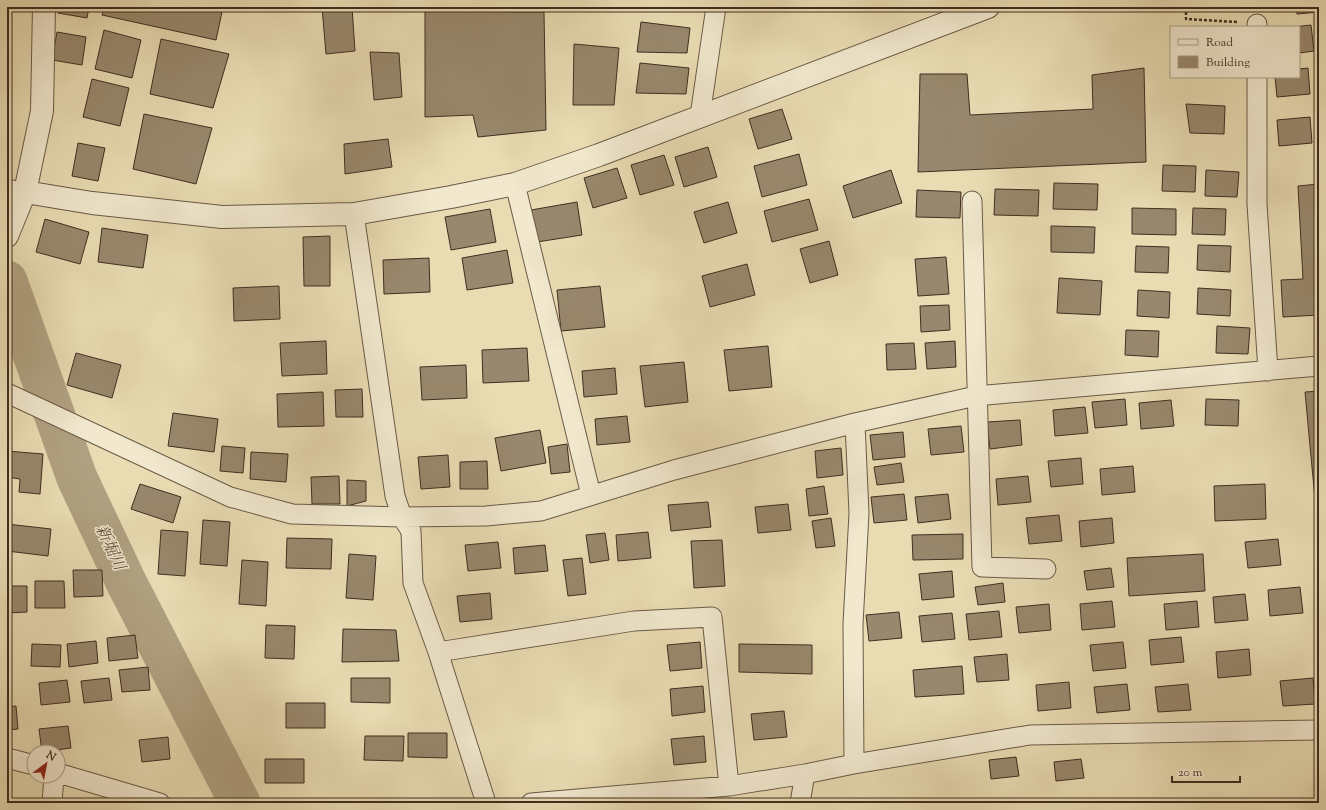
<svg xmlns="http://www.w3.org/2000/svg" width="1326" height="810" viewBox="0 0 1326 810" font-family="'Sorts Mill Goudy','Noto Serif JP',serif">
	<rect width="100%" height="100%" fill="#e9dcb3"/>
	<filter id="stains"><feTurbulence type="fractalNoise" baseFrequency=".005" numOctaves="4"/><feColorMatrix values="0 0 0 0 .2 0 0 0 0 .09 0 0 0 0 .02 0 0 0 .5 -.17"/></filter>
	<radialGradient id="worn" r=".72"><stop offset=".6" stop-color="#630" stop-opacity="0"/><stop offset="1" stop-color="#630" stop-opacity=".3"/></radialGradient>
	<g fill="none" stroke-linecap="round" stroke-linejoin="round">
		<path stroke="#b0a181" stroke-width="41" d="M7,281L77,478L127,584L240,803"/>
	</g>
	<path fill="#98886d" stroke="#402e21" d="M59,7H89L87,18L58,13Z
		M104,7H223L216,40L102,15Z
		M322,7H352L355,51L326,54Z
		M1296,7H1319V12L1297,14Z
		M425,11L544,12L546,130L478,137L473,115L425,117Z
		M641,22L690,28L687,53L637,52Z
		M1311,25L1314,51L1299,53V27H1293Z
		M104,30L141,40L132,78L95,69Z
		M57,32L86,37L82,65L52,60Z
		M161,39L229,54L213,108L150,94Z
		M574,44L619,48L614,105H573Z
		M370,52L399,53L402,97L374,100Z
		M640,63L689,68L686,94L636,93Z
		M1144,68L1146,162L918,172L920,74H967L970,115L1093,109L1092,75Z
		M1308,68L1310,94L1277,97L1275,77H1299V69Z
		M92,79L129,88L120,126L83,117Z
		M1186,104L1225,106L1224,134L1190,133Z
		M782,109L792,139L758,149L749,119Z
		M144,114L212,128L196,184L133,169Z
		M1310,117L1312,143L1279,146L1277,120Z
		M388,139L392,167L345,174L344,144Z
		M78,143L105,148L98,181L72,176Z
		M708,147L717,177L684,187L675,157Z
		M799,154L807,185L762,197L754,166Z
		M664,155L674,185L640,195L631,165Z
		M1163,165L1196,166L1195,192L1162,191Z
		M617,168L627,198L593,208L584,178Z
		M891,170L902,203L853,218L843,186Z
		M1206,170L1239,172L1237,197L1205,196Z
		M1054,183L1098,184L1097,210L1053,209Z
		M1319,184V315L1283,317L1281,280L1303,279L1298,186Z
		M995,189L1039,190L1038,216L994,215Z
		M917,190L961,192L960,218L916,217Z
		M809,199L818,230L772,242L764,211Z
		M577,202L582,235L537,242L531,210Z
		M728,202L737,233L704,243L694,212Z
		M1132,208L1176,209V235L1132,234Z
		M1193,208L1226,209L1225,235L1192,234Z
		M490,209L496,242L451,250L445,217Z
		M45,219L89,232L80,264L36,252Z
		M1051,226L1095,227L1094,253L1051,252Z
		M102,228L148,235L143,268L98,262Z
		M330,236V286H304L303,237Z
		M829,241L838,275L810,283L800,249Z
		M1198,245L1231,246L1230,272L1197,270Z
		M1136,246L1169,247L1168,273L1135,272Z
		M507,250L513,283L467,290L462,258Z
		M946,257L949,294L918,296L915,259Z
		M429,258L430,292L384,294L383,260Z
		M747,264L755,295L710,307L702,276Z
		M1059,278L1102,281L1100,315L1057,313Z
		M279,286L280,319L234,321L233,288Z
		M600,286L605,327L561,331L557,290Z
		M1198,288L1231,290L1230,316L1197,314Z
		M1138,290L1170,292L1169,318L1137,316Z
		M949,305L950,330L921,332L920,306Z
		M1217,326L1250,328L1248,354L1216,353Z
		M1126,330L1159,331L1158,357L1125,355Z
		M326,341L327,374L282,376L280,343Z
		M955,341L956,367L927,369L925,343Z
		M914,343L916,369L887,370L886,344Z
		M768,346L772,387L729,391L724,350Z
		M527,348L529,381L483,383L482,350Z
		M76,353L121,365L112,398L67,385Z
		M684,362L688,402L645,407L640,366Z
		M466,365L467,398L422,400L420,367Z
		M615,368L617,394L584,397L582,371Z
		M362,389L363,417H336L335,390Z
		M1319,391V542L1305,392Z
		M323,392L324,426L278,427L277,394Z
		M1125,399L1127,425L1095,428L1092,402Z
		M1206,399L1239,400L1238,426L1205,425Z
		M1171,400L1174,426L1141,429L1139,403Z
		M1085,407L1088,433L1055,436L1053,410Z
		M173,413L218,419L214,452L168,446Z
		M627,416L630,442L597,445L595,419Z
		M1020,420L1022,445L990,449L987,422Z
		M961,426L964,452L931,455L928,429Z
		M540,430L546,463L501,471L495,438Z
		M903,432L905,457L873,460L870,435Z
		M567,444L570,472L551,474L548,447Z
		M222,446L245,448L243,473L220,471Z
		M841,448L843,475L817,478L815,451Z
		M7,451L43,454L40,494L19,492L20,479L7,477Z
		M251,452L288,454L286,482L250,479Z
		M448,455L450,487L421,489L418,457Z
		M1081,458L1083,484L1051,487L1048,461Z
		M487,461L488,489H460V462Z
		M901,463L904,482L877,485L874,467Z
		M1133,466L1135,492L1102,495L1100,469Z
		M339,476L340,504H312L311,477Z
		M1028,476L1031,502L998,505L996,479Z
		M347,480L366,481V501L347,506Z
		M140,484L181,497L173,523L131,509Z
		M1265,484L1266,519L1215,521L1214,486Z
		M824,486L828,514L809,516L806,489Z
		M904,494L907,520L874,523L871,497Z
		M948,494L951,519L918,523L915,497Z
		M708,502L711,527L671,531L668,505Z
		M788,504L791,530L758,533L755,507Z
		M1059,515L1062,541L1029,544L1026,518Z
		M831,518L835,546L816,548L812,521Z
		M1112,518L1114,543L1081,547L1079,521Z
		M203,520L230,522L227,566L200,564Z
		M7,524L51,529L48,556L7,551Z
		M161,530L188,532L185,576L158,574Z
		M648,532L651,558L618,561L616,535Z
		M605,533L609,560L590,563L586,535Z
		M963,534V559L913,560L912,535Z
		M287,538L332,539L331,569L286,568Z
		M1278,539L1281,565L1248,568L1245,542Z
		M722,540L725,586L694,588L691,541Z
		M498,542L501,568L468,571L465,545Z
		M545,545L548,571L515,574L513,548Z
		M349,554L376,556L373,600L346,598Z
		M1203,554L1205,591L1129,596L1127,558Z
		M582,558L586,594L568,596L563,560Z
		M242,560L268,562L266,606L239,604Z
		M1111,568L1114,587L1087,590L1084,571Z
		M73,570H102L103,596L74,597Z
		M952,571L954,597L922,600L919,574Z
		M35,581H64L65,608H35Z
		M1003,583L1005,602L978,605L975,587Z
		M7,586H27V612L7,613Z
		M1300,587L1303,613L1270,616L1268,590Z
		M490,593L492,619L460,622L457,596Z
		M1245,594L1248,620L1215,623L1213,597Z
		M1112,601L1115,627L1082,630L1080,604Z
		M1197,601L1199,627L1166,630L1164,604Z
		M1049,604L1051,630L1019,633L1016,607Z
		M999,611L1002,637L969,640L966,614Z
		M899,612L902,638L869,641L866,615Z
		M952,613L955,639L922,642L919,616Z
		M266,625L295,626L294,659L265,658Z
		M343,629L396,630L399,661L342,662Z
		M135,635L138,658L109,661L107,638Z
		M1181,637L1184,662L1151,665L1149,640Z
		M96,641L98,663L69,667L67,644Z
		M700,642L702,668L670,671L667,645Z
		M1123,642L1126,668L1093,671L1090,645Z
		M32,644L61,645L60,667L31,666Z
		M739,644L812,645V674L739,672Z
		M1249,649L1251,675L1218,678L1216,652Z
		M1007,654L1009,680L977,682L974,657Z
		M962,666L964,694L915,697L913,670Z
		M148,667L150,690L122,692L119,670Z
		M109,678L112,700L84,703L81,681Z
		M351,678H390V703L351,702Z
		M1313,678L1315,704L1283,706L1280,681Z
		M67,680L70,702L41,705L39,683Z
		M1069,682L1071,708L1038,711L1036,685Z
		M1127,684L1130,710L1097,713L1094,687Z
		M1188,684L1191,710L1158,712L1155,687Z
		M703,686L705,712L672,716L670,689Z
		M286,703H325V728H286Z
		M16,706L18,729L7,730V707Z
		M784,711L787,737L754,740L751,714Z
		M68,726L71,748L42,752L39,729Z
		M408,733H447V758L408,757Z
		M365,736H404L403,761L364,760Z
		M704,736L706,762L674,765L671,739Z
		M168,737L170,759L142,762L139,740Z
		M1016,757L1019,776L991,779L989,760Z
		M265,759H304V783H265Z
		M1081,759L1084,778L1056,781L1054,762Z"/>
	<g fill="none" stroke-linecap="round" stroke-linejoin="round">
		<g stroke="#6a5a46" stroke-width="21">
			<path id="minor" d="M1257,27V24
				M1257,77V204L1268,371
				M700,116L716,7
				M515,184L591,495
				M7,189L25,192
				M972,201L982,567L1046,569
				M354,214L395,496L402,517L411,531L413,583L438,652L486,803
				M7,393L230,497L292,514L402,517L486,516L541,511L674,470L855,423L976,396L1319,366
				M438,652L634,621L712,617L729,786
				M7,758L34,765
				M854,764L853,624L859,513L855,423
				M58,773L160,803
				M52,803L54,776
				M531,803L729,786L805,774L854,764L1030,735L1319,730
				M800,803L805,774"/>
		</g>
		<g stroke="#6a5a46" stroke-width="24">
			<path id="tertiary" d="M25,192L92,203L222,217L354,214L451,197L515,184L599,155L988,7
				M7,236L25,192L42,111L44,7"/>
		</g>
		<path stroke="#402e21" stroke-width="2.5" stroke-dasharray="3 2" stroke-linecap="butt" d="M1186,7V19L1237,22"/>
		<use href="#minor" stroke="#f1e8ce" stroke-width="19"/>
		<use href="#tertiary" stroke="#f1e8ce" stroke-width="22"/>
	</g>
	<g text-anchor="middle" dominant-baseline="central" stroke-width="3" stroke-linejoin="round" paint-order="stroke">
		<g font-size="16" font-style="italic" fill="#5c4b39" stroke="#f1e8ce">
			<text transform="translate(109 548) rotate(65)">新堀川</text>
		</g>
	</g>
	<rect width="1326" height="810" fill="none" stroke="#e9dcb3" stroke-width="24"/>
	<rect x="8" y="8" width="1310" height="794" fill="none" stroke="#402e21" stroke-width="2"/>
	<rect x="12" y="12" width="1302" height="786" fill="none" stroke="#402e21"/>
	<rect x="1170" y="26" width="130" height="52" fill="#f1e8ce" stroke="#aa9e89"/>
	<rect x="1178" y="39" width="20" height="6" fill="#f1e8ce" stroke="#aa9e89"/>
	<text x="1206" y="46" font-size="12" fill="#402e21">Road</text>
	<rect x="1178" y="56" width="20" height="12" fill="#98886d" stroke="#aa9e89"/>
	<text x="1206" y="66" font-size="12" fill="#402e21">Building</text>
	<g transform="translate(46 764) rotate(32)"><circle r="19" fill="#f1e8ce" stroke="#aa9e89"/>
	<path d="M0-3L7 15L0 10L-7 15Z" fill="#8f2418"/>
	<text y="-6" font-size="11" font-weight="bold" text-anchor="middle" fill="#402e21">N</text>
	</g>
	<path d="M1172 776v6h68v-6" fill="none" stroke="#402e21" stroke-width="2"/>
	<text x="1178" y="776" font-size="12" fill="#402e21" stroke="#f1e8ce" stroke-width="3" paint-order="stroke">20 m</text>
	<rect width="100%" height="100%" filter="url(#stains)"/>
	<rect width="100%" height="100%" fill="url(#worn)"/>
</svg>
